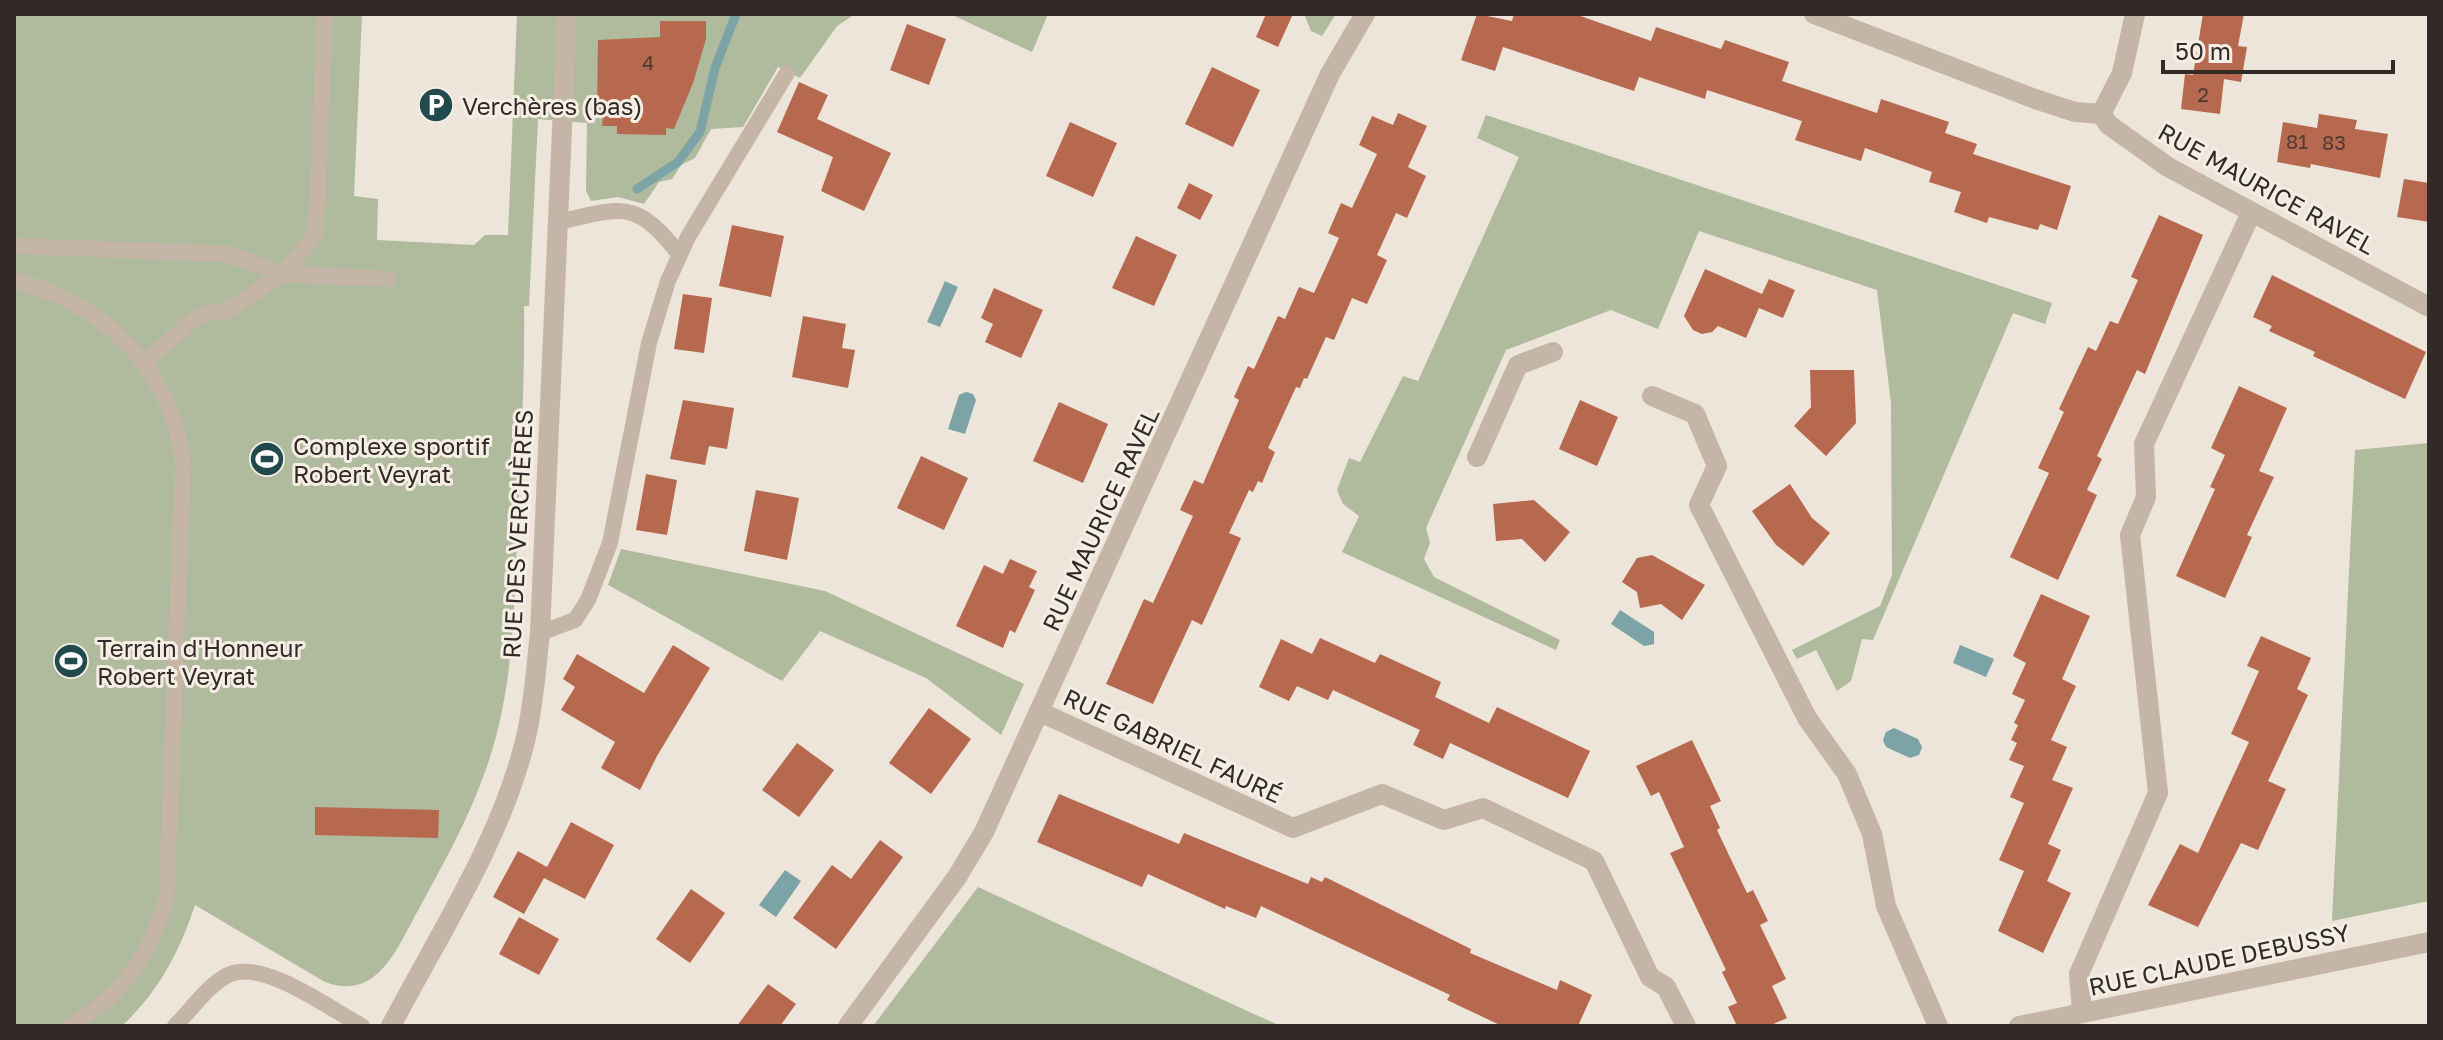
<svg xmlns="http://www.w3.org/2000/svg" width="2443" height="1040" viewBox="0 0 2443 1040" font-family="'Golos Text',sans-serif">
	<rect width="100%" height="100%" fill="#ede4da"/>
	<path fill="#b0ba9c" d="M14,14H362L354,196L378,199L377,240L474,245L485,235H508L517,14H855L837,26L800,78L778,67L743,127L711,129L695,158L681,165L672,179L659,182L644,204L618,197L591,201L586,191L587,123L538,119L529,306H524C525,376 521,447 518,518C514,602 515,688 486,769C468,821 441,868 415,916C395,953 375,1001 325,982L195,905C179,953 159,991 122,1026H14Z
		M950,14H1048L1032,52Z
		M1304,14H1336L1322,36L1311,31Z
		M1486,115L2052,303L2045,324L2013,313L1873,640L1862,639L1851,681L1837,691L1816,650L1797,659L1792,650L1880,606L1892,575L1891,403L1877,290L1699,231L1658,329L1611,310L1506,350L1426,528L1430,543L1424,559L1434,577L1560,640L1556,650L1342,552L1359,516L1343,504L1337,490L1349,458L1360,462L1403,376L1418,381L1519,157L1477,138Z
		M2429,443V901L2332,921L2355,450Z
		M621,549L825,591L1024,684L1001,735L926,678L820,631L782,681L608,585Z
		M978,887L1256,1015L1281,1026H873Z"/>
	<path fill="#7ca4a7" d="M945,281L958,287L940,327L927,322Z
		M966,392L973,394L976,400L965,434L948,429L959,395Z
		M1620,610L1654,632V644L1644,646L1611,624Z
		M1960,645L1994,659L1986,677L1953,663Z
		M1894,728L1918,739L1922,747L1919,755L1910,758L1886,747L1883,740L1886,732Z
		M785,870L801,881L776,917L759,905Z"/>
	<g fill="none" stroke-linecap="round" stroke-linejoin="round">
		<path stroke="#7ca4a7" stroke-width="9" d="M637,189L678,162L700,132L715,68L736,14"/>
	</g>
	<path fill="#b6694f" d="M1266,14H1293L1278,47L1256,37Z
		M1477,14L1512,21L1514,14H1575L1651,41L1656,27L1721,49L1725,40L1789,62L1782,81L1877,113L1881,99L1949,122L1945,133L1977,144L1973,154L2071,186L2057,230L2040,224L2038,230L1989,217L1987,223L1954,212L1961,192L1929,182L1932,172L1865,148L1861,161L1795,140L1802,121L1707,90L1705,99L1639,77L1634,91L1503,47L1495,71L1461,60Z
		M2203,14H2244L2238,46L2247,47L2241,82L2224,79L2220,114L2181,109L2185,74L2193,75Z
		M660,21H706V39L693,83L674,129L666,128V135L617,134V126H602L603,116L597,115L598,40L660,37Z
		M907,24L946,39L929,85L890,70Z
		M1212,67L1260,90L1233,147L1185,124Z
		M799,82L828,95L817,119L891,153L864,211L821,191L833,157L777,132Z
		M1398,113L1427,126L1408,167L1426,176L1407,218L1396,213L1377,255L1387,260L1367,304L1352,298L1334,340L1326,337L1307,379L1304,378L1300,388L1296,387L1268,448L1275,452L1262,483L1258,481L1253,492L1249,490L1229,533L1241,538L1202,625L1192,620L1153,704L1106,684L1144,599L1153,603L1193,516L1180,510L1194,480L1203,484L1239,400L1234,397L1248,366L1254,369L1278,316L1285,319L1299,287L1314,293L1339,238L1328,233L1341,203L1352,208L1377,154L1359,145L1372,116L1393,125Z
		M2319,114L2357,120L2355,129L2388,134L2380,178L2311,164L2310,168L2277,162L2283,122L2317,128Z
		M1070,122L1117,143L1093,197L1046,176Z
		M2404,179L2429,183V222L2397,217Z
		M1189,183L1213,195L1200,220L1177,208Z
		M2159,215L2203,235L2145,374L2137,370L2097,456L2102,459L2087,490L2097,495L2058,580L2010,557L2049,473L2038,468L2064,412L2059,409L2088,347L2096,351L2110,321L2118,324L2138,280L2131,277Z
		M732,225L784,236L771,297L719,286Z
		M1136,236L1177,255L1154,306L1112,288Z
		M1705,269L1762,294L1769,279L1795,290L1783,318L1759,308L1746,338L1718,326L1712,332L1702,334L1693,330L1684,316Z
		M2272,275L2426,352L2405,399L2313,356L2315,352L2269,331L2272,326L2253,317Z
		M994,288L1043,310L1021,358L985,342L993,324L981,318Z
		M683,294L712,298L704,353L674,349Z
		M803,316L846,324L842,348L855,350L848,388L792,377Z
		M1810,370H1854L1856,423L1826,456L1794,426L1811,407Z
		M2239,386L2287,408L2259,471L2274,477L2247,535L2252,537L2225,598L2176,576L2215,489L2210,487L2225,455L2211,448Z
		M683,400L734,408L727,449L709,446L705,465L670,459Z
		M1580,400L1618,417L1597,466L1559,449Z
		M1059,402L1108,424L1083,483L1033,461Z
		M921,456L968,478L944,530L897,508Z
		M646,474L677,480L667,535L636,530Z
		M1790,484L1812,518L1830,533L1803,566L1776,545L1752,511Z
		M756,490L799,498L787,560L744,551Z
		M1534,500L1570,532L1545,562L1522,539L1496,541L1493,504Z
		M1652,555L1705,585L1682,620L1661,604L1640,608L1637,592L1622,582L1637,558Z
		M1010,559L1037,571L1029,587L1035,590L1015,633L1010,630L1003,648L956,626L984,565L1003,574Z
		M2041,594L2090,616L2062,679L2076,686L2051,740L2067,747L2052,780L2073,788L2048,844L2061,850L2047,881L2071,893L2043,953L1998,931L2024,871L1999,860L2024,803L2010,797L2024,766L2009,760L2017,743L2011,740L2018,725L2014,723L2025,700L2012,694L2026,663L2013,656Z
		M2261,636L2311,658L2297,689L2308,695L2268,781L2286,789L2258,850L2241,843L2198,927L2148,905L2180,844L2198,853L2249,742L2231,734L2259,671L2247,666Z
		M1320,638L1375,663L1380,654L1441,682L1435,697L1489,723L1497,707L1590,751L1568,798L1450,743L1443,759L1413,745L1420,730L1333,690L1328,700L1297,686L1289,701L1259,687L1281,639L1312,654Z
		M673,645L710,668L657,756L640,790L601,768L615,742L561,710L575,687L563,679L577,654L644,693Z
		M929,708L971,739L931,794L889,763Z
		M1692,740L1721,801L1710,806L1720,828L1717,830L1747,893L1753,890L1768,921L1760,925L1786,979L1772,986L1787,1018L1769,1026H1737L1728,1007L1737,1003L1722,972L1726,970L1670,853L1684,847L1659,792L1651,796L1636,766Z
		M797,743L834,770L799,817L762,790Z
		M1059,794L1179,844L1184,833L1308,884L1311,877L1322,882L1325,877L1471,949L1470,953L1557,990L1560,980L1592,995L1578,1026H1502L1447,1000L1450,995L1261,906L1256,918L1226,906L1225,909L1148,874L1142,887L1037,842Z
		M315,807L439,810L438,838L315,835Z
		M571,822L614,845L585,899L544,878L524,914L493,897L518,851L547,867Z
		M880,840L903,857L836,949L793,918L832,865L851,879Z
		M691,889L725,913L690,963L656,939Z
		M519,917L559,939L539,975L499,954Z
		M768,984L796,1004L780,1026H737Z"/>
	<g fill="none" stroke-linecap="round" stroke-linejoin="round">
		<path stroke="#c4b5a7" stroke-width="16" d="M558,222C622,208 635,198 679,254
			M14,246L227,254L283,274L388,279
			M14,280C105,304 171,368 183,463L167,894C154,951 122,996 70,1026
			M145,362L194,319L208,313L225,312L283,274L316,234L325,14
			M540,633L575,620L588,600L610,543L649,343L668,281L688,237L787,73
			M175,1026C191,1010 208,985 228,975C263,958 330,1009 362,1026"/>
		<path stroke="#c4b5a7" stroke-width="20" d="M1814,14L2035,99L2075,112L2101,114L2109,125L2168,167L2429,307
			M2101,114L2122,73L2135,14
			M1652,396L1695,414L1717,466L1699,505L1807,718L1847,774L1872,834L1886,906L1938,1026
			M1477,457L1518,365L1553,352
			M1040,712L1293,828L1382,794L1444,820L1483,808L1594,861L1650,977L1666,987L1686,1026
			M2082,1013L2079,974L2158,793L2130,535L2146,497L2144,444L2251,213
			M391,1026C439,934 502,839 526,737C534,703 536,668 540,633L567,14
			M848,1026L957,877L984,832L1330,74L1365,14
			M2019,1026L2429,942"/>
	</g>
	<defs>
		<g id="parking-disc" transform="scale(1.8)"><circle r="9.5" fill="#224a4d" stroke="#f6eee5"/><path d="M-3.5-5.5H1a3.5 3.5 0 0 1 0 7H-1V5.5H-3.5ZM-1-3.4V-.6H.8a1.4 1.4 0 0 0 0-2.8Z" fill="#fff"/></g>
		<g id="stadium-disc" transform="scale(1.8)"><circle r="9.5" fill="#224a4d" stroke="#f6eee5"/><path d="M0-5a6.5 5 0 1 0 0 10a6.5 5 0 1 0 0-10ZM-3.5-1.8h7v3.6h-7Z" fill="#fff"/></g>
	</defs>
	<g fill-rule="evenodd">
		<use href="#parking-disc" x="436" y="105"/>
		<use href="#stadium-disc" x="267" y="459"/>
		<use href="#stadium-disc" x="71" y="661"/>
	</g>
	<g text-anchor="middle" dominant-baseline="central" stroke-width="6" stroke-linejoin="round" paint-order="stroke">
		<g font-size="20" fill="#523a31">
			<text x="648" y="62">4</text>
			<text x="2203" y="94">2</text>
			<text x="2297" y="141">81</text>
			<text x="2334" y="142">83</text>
		</g>
		<g font-size="24" fill="#312a27" stroke="#f6eee5" text-anchor="start">
			<text x="462" y="105">Verchères (bas)</text>
			<text x="293" y="445">Complexe sportif<tspan x="293" dy="28">Robert Veyrat</tspan></text>
			<text x="97" y="647">Terrain d'Honneur<tspan x="97" dy="28">Robert Veyrat</tspan></text>
		</g>
		<g font-size="24" fill="#312a27" stroke="#f6eee5">
			<text transform="translate(2267 188) rotate(29)">RUE MAURICE RAVEL</text>
			<text transform="translate(1100 519) rotate(-65)">RUE MAURICE RAVEL</text>
			<text transform="translate(517 534) rotate(-87)">RUE DES VERCHÈRES</text>
			<text transform="translate(1173 745) rotate(25)">RUE GABRIEL FAURÉ</text>
			<text transform="translate(2219 959) rotate(-12)">RUE CLAUDE DEBUSSY</text>
		</g>
	</g>
	<rect width="2443" height="1040" fill="none" stroke="#312a27" stroke-width="32"/>
	<path d="M2163 60v12h230v-12" fill="none" stroke="#312a27" stroke-width="4"/>
	<text x="2175" y="60" font-size="24" fill="#312a27" stroke="#f6eee5" stroke-width="6" paint-order="stroke">50 m</text>
</svg>
